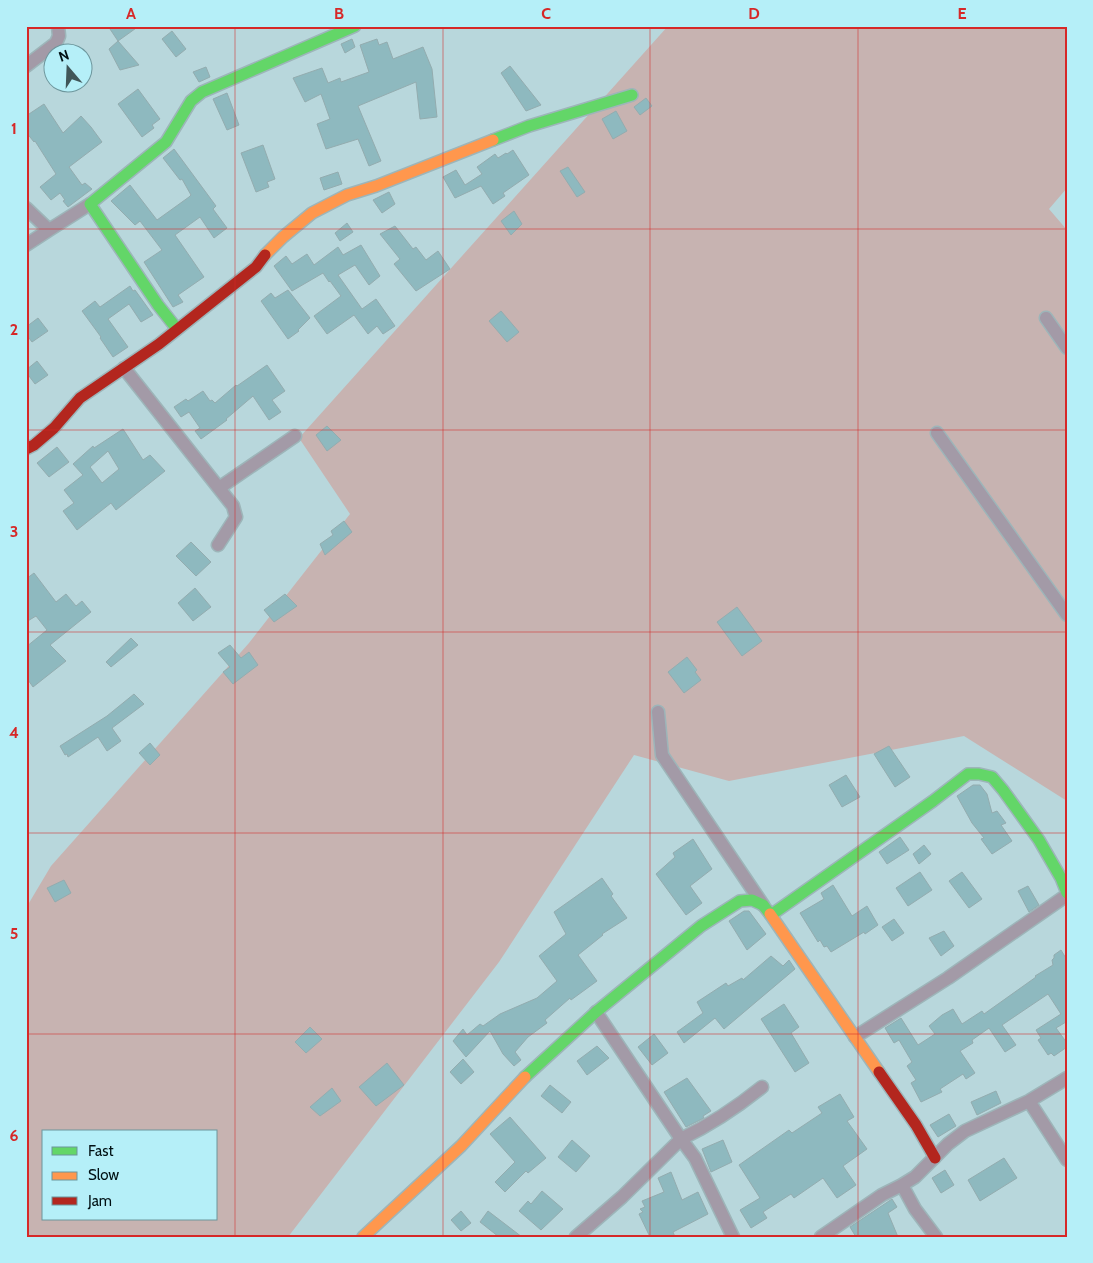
<svg xmlns="http://www.w3.org/2000/svg" width="1093" height="1263" viewBox="0 0 1093 1263" font-family="Cabin,sans-serif">
	<rect width="100%" height="100%" fill="#b8d7dc"/>
	<path fill="#c7b3b1" fill-rule="evenodd" d="M668,26H1067V188L1049,209L1067,230V801L964,736L729,781L634,755L499,962L288,1237H26V908L51,866L249,643L350,514L299,438ZM44,1132H216V1219H44Z"/>
	<path fill="#8eb9bf" stroke="#93acaf" fill-rule="evenodd" d="M108,26H139L118,41Z
		M172,31L186,49L176,57L162,39Z
		M352,39L355,47L345,53L341,44Z
		M377,39L379,45L387,42L393,59L423,47L432,69L437,117L420,119L416,82L358,106L381,161L369,166L358,139L326,149L317,124L330,119L321,94L305,102L293,78L322,68L328,83L340,78L341,82L369,72L360,45Z
		M118,41L139,65L120,70L109,49Z
		M510,66L541,105L526,111L501,73Z
		M206,67L210,77L199,82L193,72Z
		M138,89L160,119L152,125L154,128L142,137L118,104Z
		M227,93L239,125L227,130L213,99Z
		M646,98L652,106L640,115L634,107Z
		M44,104L63,133L81,116L91,127L102,142L69,167L82,185L85,183L92,189L68,207L63,201L65,200L60,193L51,200L40,187L56,174L35,141L34,142L26,132V116Z
		M616,111L627,131L613,139L602,119Z
		M263,145L275,179L267,182L269,187L256,192L241,153Z
		M174,149L216,206L213,209L227,228L214,238L200,217L175,235L204,277L178,295L183,302L173,307L144,262L162,250L140,221L135,225L111,201L130,185L157,220L189,197L191,195L182,179L180,180L163,158Z
		M513,150L529,175L503,193L505,196L493,204L481,186L455,198L443,177L456,170L465,185L482,174L477,167L495,154L498,158L506,153L507,154Z
		M568,167L585,192L577,197L560,171Z
		M338,172L342,184L324,190L320,178Z
		M389,192L395,204L382,213L373,200Z
		M514,211L522,224L511,235L501,221Z
		M347,223L353,232L340,241L335,233Z
		M395,226L413,249L416,247L426,260L438,251L450,269L416,291L394,264L400,259L380,234Z
		M361,245L380,276L369,285L355,265L338,275L362,309L376,299L395,326L383,334L377,326L368,334L354,315L327,334L314,316L341,296L330,281L329,282L323,273L292,291L274,266L286,256L292,264L307,254L314,265L338,247L343,255Z
		M130,286L133,291L135,290L153,315L141,322L129,304L108,319L128,347L113,357L100,338L101,337L82,311L95,301L100,307Z
		M288,290L310,318L298,330L299,331L288,339L261,301L271,293L275,298Z
		M501,311L519,332L507,342L489,321Z
		M38,318L48,331L32,342L26,334V327Z
		M37,361L48,375L35,384L26,372V370Z
		M267,365L285,391L272,400L281,412L269,420L253,396L226,419L227,420L201,439L195,431L200,428L189,412L181,417L174,407L186,399L188,401L203,391L210,401L212,400L215,403L236,385L237,386Z
		M327,426L341,440L327,451L316,435Z
		M123,429L143,460L150,455L165,471L116,510L111,503L77,530L63,511L74,503L64,490L83,475L73,464L93,446L94,448ZM108,451L119,469L102,483L90,467Z
		M57,447L69,462L49,477L37,463Z
		M344,521L352,532L325,555L320,544L333,535L331,531Z
		M191,542L211,562L196,576L176,556Z
		M34,573L56,602L66,594L76,606L82,601L91,612L50,645L66,661L33,687L26,677V647L47,630L36,616L26,622V579Z
		M195,588L211,607L193,621L178,603Z
		M285,594L297,606L274,622L264,610Z
		M737,607L762,641L742,656L717,622Z
		M131,638L138,645L111,667L106,662Z
		M230,645L241,658L249,652L258,665L233,684L223,672L230,667L218,653Z
		M687,657L697,670L695,672L701,680L684,693L668,672Z
		M134,694L144,704L112,728L121,741L107,751L98,737L68,757L67,754L65,755L60,746L107,716Z
		M150,743L160,755L150,765L139,753Z
		M889,746L910,777L895,787L874,754Z
		M846,775L860,797L842,807L829,785Z
		M973,785H980L987,794L992,813L997,811L1006,823L1001,825L1012,841L992,854L981,839L984,838L972,823L957,796Z
		M900,837L909,850L887,864L879,852Z
		M693,839L712,869L690,886L702,903L686,915L656,874L675,857L673,853Z
		M924,845L931,854L919,864L913,854Z
		M920,872L932,890L908,906L896,888Z
		M962,872L982,899L969,908L949,881Z
		M602,878L613,894L611,896L627,918L602,934L603,935L578,955L597,981L571,1000L570,998L545,1020L547,1023L528,1037L515,1052L521,1060L514,1066L503,1054L490,1031L466,1057L453,1041L463,1029L467,1035L480,1024L483,1026L500,1014L537,998L557,981L539,956L566,934L554,912Z
		M64,880L71,893L55,902L47,888Z
		M833,885L852,916L867,906L878,925L865,934L864,932L831,952L827,946L824,947L820,940L818,942L800,913L824,899L821,893Z
		M1028,886L1039,905L1029,912L1018,891Z
		M744,911H749L766,934L747,950L729,921Z
		M894,919L904,933L892,941L882,927Z
		M944,931L954,946L941,956L929,938Z
		M1061,950L1067,960V1023L1066,1022L1056,1028L1067,1043V1047L1054,1056L1051,1053L1048,1055L1038,1040L1041,1038L1036,1030L1061,1014L1048,994L1002,1025L1016,1045L1005,1052L989,1028L972,1040L973,1043L960,1051L975,1073L966,1079L963,1074L940,1089L942,1092L921,1102L911,1083L916,1080L907,1066L912,1062L899,1040L894,1043L885,1028L901,1018L918,1045L935,1034L929,1026L942,1015L953,1009L962,1024L982,1011L984,1014L1036,977L1035,976L1053,965L1052,960L1054,958V955Z
		M771,956L783,966L789,960L795,969L724,1029L715,1018L684,1043L677,1032L703,1013L697,1002L726,983L728,986L742,978L743,980Z
		M784,1004L799,1027L791,1033L809,1063L795,1072L761,1019Z
		M310,1027L322,1039L306,1053L295,1042Z
		M654,1034L668,1053L652,1065L638,1047Z
		M597,1046L609,1058L587,1075L577,1061Z
		M463,1059L474,1072L461,1084L450,1072Z
		M387,1063L404,1085L376,1106L359,1087Z
		M687,1078L711,1111L703,1116L704,1118L686,1127L664,1092Z
		M550,1085L571,1102L562,1113L541,1096Z
		M332,1088L341,1101L320,1116L310,1107Z
		M996,1091L1001,1103L977,1115L971,1102Z
		M840,1094L854,1117L847,1121L867,1149L843,1166L856,1185L837,1198L823,1178L794,1198L791,1194L763,1212L767,1218L751,1228L740,1210L760,1198L739,1165L789,1130L792,1133L822,1113L818,1107Z
		M949,1114L956,1126L938,1137L930,1125Z
		M510,1117L546,1158L528,1173L526,1171L505,1192L495,1182L515,1162L490,1134Z
		M572,1140L590,1156L576,1172L558,1157Z
		M723,1140L732,1162L711,1172L702,1149Z
		M1004,1158L1017,1178L980,1201L968,1180Z
		M945,1170L954,1185L941,1193L932,1178Z
		M671,1172L682,1200L698,1192L708,1214L673,1232L675,1237H650L639,1214L643,1212L640,1209L645,1207L642,1201L664,1192L658,1178Z
		M542,1191L563,1209L541,1230L519,1211L528,1201L531,1204Z
		M892,1199L897,1207L888,1213L898,1237H856L850,1227Z
		M461,1211L471,1223L461,1231L451,1220Z
		M488,1211L522,1237H499L480,1222Z"/>
	<g fill="none" stroke-linecap="round" stroke-linejoin="round">
		<g stroke="#9db5b9" stroke-width="15">
			<path id="street" d="M26,66L56,43L59,36L58,26
				M26,208L49,230L90,204
				M26,245L49,230
				M1046,318L1067,348
				M124,368L233,506L236,517L218,545
				M937,433L1067,615
				M219,488L295,436
				M658,712L662,755L763,905
				M855,1037L948,978L1067,895
				M1029,1101L1067,1160
				M576,1237L622,1197L681,1139L596,1012
				M733,1237L695,1158L681,1139C710,1125 736,1108 762,1087
				M821,1237L882,1195L902,1185
				M936,1237L915,1209L902,1185L915,1177L948,1144L965,1131L1029,1101L1067,1078"/>
		</g>
		<g stroke="#9db5b9" stroke-width="14">
			<path id="fast" d="M493,140L529,126L632,95
				M177,329L158,305L90,204L166,142L191,101L202,92L355,26
				M771,915L933,801L968,774H979L992,777L1003,790L1039,840L1061,878L1067,893
				M525,1077L596,1012L701,926L740,901L752,900L763,905L770,914"/>
		</g>
		<g stroke="#9db5b9" stroke-width="14">
			<path id="slow" d="M265,255L283,237L312,213L347,195L376,186L493,140
				M770,914L879,1072
				M363,1237L461,1146L525,1077"/>
		</g>
		<g stroke="#9db5b9" stroke-width="14">
			<path id="jam" d="M26,449L34,445L54,428L80,398L159,344L256,267L265,255
				M879,1072L916,1125L935,1158"/>
		</g>
		<use href="#street" stroke="#a39aa7" stroke-width="12"/>
		<use href="#fast" stroke="#63d668" stroke-width="11"/>
		<use href="#slow" stroke="#ff974d" stroke-width="11"/>
		<use href="#jam" stroke="#b3261e" stroke-width="11"/>
	</g>
	<path fill="none" stroke="#d62828" stroke-width="1" stroke-opacity="0.55" d="M235,26V1237M443,26V1237M650,26V1237M858,26V1237M26,229H1067M26,430H1067M26,632H1067M26,833H1067M26,1034H1067"/>
	<rect width="1093" height="1263" fill="none" stroke="#b5eff8" stroke-width="55"/>
	<rect x="42" y="1130" width="175" height="90" fill="#b5eff8" stroke="#6d969c"/>
	<rect x="52" y="1147" width="25" height="8" fill="#63d668" stroke="#6d969c"/>
	<text x="88" y="1156" font-size="15" fill="#001013">Fast</text>
	<rect x="52" y="1172" width="25" height="8" fill="#ff974d" stroke="#6d969c"/>
	<text x="88" y="1180" font-size="15" fill="#001013">Slow</text>
	<rect x="52" y="1197" width="25" height="8" fill="#b3261e" stroke="#6d969c"/>
	<text x="88" y="1206" font-size="15" fill="#001013">Jam</text>
	<g transform="translate(68 68) rotate(341)"><circle r="24" fill="#b5eff8" stroke="#6d969c"/>
	<path d="M0-4L9 19L0 12L-9 19Z" fill="#405659"/>
	<text y="-8" font-size="14" font-weight="bold" text-anchor="middle" fill="#001013">N</text>
	</g>
	<rect x="28" y="28" width="1038" height="1208" fill="none" stroke="#d62828" stroke-width="2"/>
	<g font-size="16" text-anchor="middle" font-weight="bold" fill="#d62828">
		<text x="131" y="19">A</text>
		<text x="339" y="19">B</text>
		<text x="546" y="19">C</text>
		<text x="754" y="19">D</text>
		<text x="962" y="19">E</text>
		<text x="14" y="134">1</text>
		<text x="14" y="335">2</text>
		<text x="14" y="537">3</text>
		<text x="14" y="738">4</text>
		<text x="14" y="939">5</text>
		<text x="14" y="1141">6</text>
	</g>
</svg>
